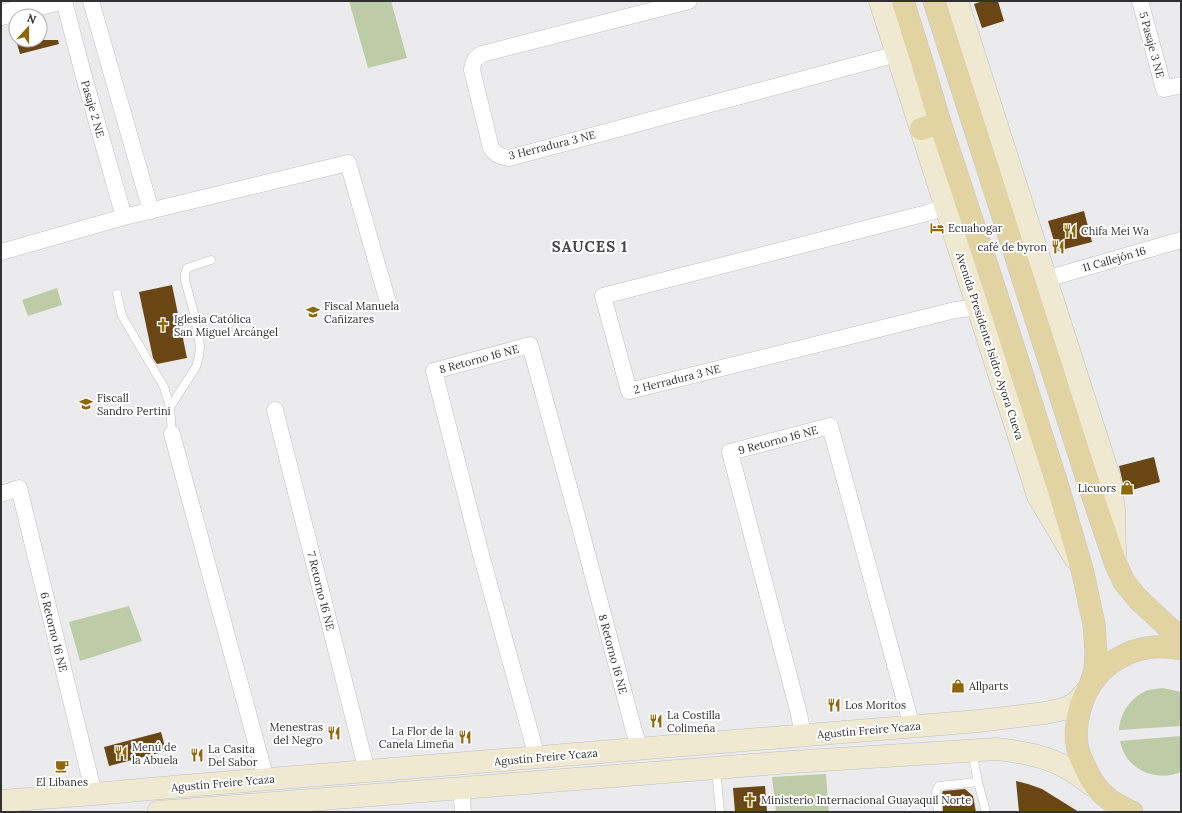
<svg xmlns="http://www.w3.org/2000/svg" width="1182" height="813" viewBox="0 0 1182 813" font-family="Lora,serif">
	<rect width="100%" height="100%" fill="#ebebed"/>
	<path fill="#bdcca6" d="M349,1H391L407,58L368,68Z
		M57,288L62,305L28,316L22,300Z
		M129,606L142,641L80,661L69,622Z
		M1163,688L1181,692V726L1119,730C1120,713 1131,697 1148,690C1152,689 1158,689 1163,688Z
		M1181,736V772C1161,781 1134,773 1124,753C1122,749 1121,744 1120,741Z
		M826,774L829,812H776L772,777Z"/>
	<path fill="#6a4615" d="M983,1H998L1004,21L982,28L974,4Z
		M16,40H58L59,44L20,54Z
		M1084,211L1092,242L1057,251L1048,221Z
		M172,285L187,358L157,364L153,358L139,292Z
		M1154,457L1160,482L1125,492L1119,466Z
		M161,732L166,751L109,766L104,747Z
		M1016,781L1028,784L1042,789L1079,812H1019Z
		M765,786L767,812H735L733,788Z
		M965,789L973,796L976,812H943L942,794L943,791Z"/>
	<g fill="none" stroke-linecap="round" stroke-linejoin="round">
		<g stroke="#bebfc1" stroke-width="9">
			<path id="service" d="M117,294L122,316L164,387L170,407L172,434
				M170,407L196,367L199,356L200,346L194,313L185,280V274L187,268L211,260
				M972,751L978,782L986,812
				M716,768L720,812
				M938,812L936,791L939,786L978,782"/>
		</g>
		<g stroke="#bebfc1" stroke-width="17">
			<path id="minor" d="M64,1L84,77L124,217
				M91,1L151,211
				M689,1L482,54C474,58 473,63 472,70L491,148C495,155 501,157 509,158L897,54
				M1140,1L1164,89L1181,85
				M946,207L927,213L603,296L629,391L955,310L978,307
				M1,252L124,217L348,163L388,302
				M1046,279L1181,240
				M275,410L367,771
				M172,434L266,779
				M1,494L19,488L94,794
				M803,736L799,714L730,452L830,426L912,727
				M537,757L480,551L434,371L530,345L580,527L634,731L640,749
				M461,788L463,812"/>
		</g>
		<g stroke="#bebfc1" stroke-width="21">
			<path id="tertiary" d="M1,15L55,1"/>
		</g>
		<g stroke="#bebfc1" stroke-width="23">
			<path id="secondary" d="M880,1L1038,496L1075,558
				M957,1L1109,476L1114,510L1115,555
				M1,801L94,794L184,786L979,721L1045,713L1064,709L1076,703L1084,694
				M158,812L791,762L997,749C1022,752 1047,756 1069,769C1079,775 1089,783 1099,790"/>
		</g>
		<g stroke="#c9c9c9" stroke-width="23">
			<path id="primary" d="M903,1L923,65L940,123L1000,305L1059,490L1082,569L1094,624L1096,653L1095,670L1091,683
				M934,1L1088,482L1115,562L1124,582L1138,599L1181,639
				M921,129L940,123
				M1132,812C1125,809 1117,805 1110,800C1099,792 1090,779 1085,767C1083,762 1080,757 1079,753C1075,740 1076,725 1079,713C1090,666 1133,639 1181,649"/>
		</g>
		<use href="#service" stroke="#fff" stroke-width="8"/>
		<use href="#minor" stroke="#fff" stroke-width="16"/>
		<use href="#tertiary" stroke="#fff" stroke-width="20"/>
		<use href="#secondary" stroke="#f0e9d1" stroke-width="22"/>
		<use href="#primary" stroke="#e2d3a3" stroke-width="22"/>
	</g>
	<defs>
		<g id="hotel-bare" transform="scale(1.08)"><path d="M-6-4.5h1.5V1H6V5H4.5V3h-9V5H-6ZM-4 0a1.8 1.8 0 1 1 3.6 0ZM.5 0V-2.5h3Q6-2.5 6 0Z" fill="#8e670b" stroke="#fff" stroke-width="2.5" paint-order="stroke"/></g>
		<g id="restaurant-bare" transform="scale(1.08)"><path d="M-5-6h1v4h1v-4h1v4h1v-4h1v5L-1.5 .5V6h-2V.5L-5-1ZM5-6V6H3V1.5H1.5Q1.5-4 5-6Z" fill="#8e670b" stroke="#fff" stroke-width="2.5" paint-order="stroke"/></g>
		<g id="school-bare" transform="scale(1.08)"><path d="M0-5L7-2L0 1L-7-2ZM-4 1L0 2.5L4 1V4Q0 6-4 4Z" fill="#8e670b" stroke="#fff" stroke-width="2.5" paint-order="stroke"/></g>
		<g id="church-bare" transform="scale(1.08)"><path d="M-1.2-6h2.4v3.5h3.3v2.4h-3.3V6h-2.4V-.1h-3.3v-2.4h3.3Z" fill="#8e670b" stroke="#fff" stroke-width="2.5" paint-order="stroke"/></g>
		<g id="shop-bare" transform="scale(1.08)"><path d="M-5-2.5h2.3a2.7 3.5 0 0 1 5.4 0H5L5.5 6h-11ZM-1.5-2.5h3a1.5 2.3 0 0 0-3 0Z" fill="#8e670b" stroke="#fff" stroke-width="2.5" paint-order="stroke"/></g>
		<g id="cafe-bare" transform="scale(1.08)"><path d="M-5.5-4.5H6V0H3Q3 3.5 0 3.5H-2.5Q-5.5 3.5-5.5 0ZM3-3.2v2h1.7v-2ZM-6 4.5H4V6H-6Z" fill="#8e670b" stroke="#fff" stroke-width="2.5" paint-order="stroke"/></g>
	</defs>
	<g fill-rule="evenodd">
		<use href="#hotel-bare" x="937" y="228"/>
		<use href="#restaurant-bare" x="1070" y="231"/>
		<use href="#restaurant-bare" x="1058" y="247"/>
		<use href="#school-bare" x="313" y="312"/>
		<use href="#church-bare" x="163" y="325"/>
		<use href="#school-bare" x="86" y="404"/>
		<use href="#shop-bare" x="1127" y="488"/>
		<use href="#shop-bare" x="958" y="686"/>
		<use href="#restaurant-bare" x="834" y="705"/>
		<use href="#restaurant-bare" x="656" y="721"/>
		<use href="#restaurant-bare" x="334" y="733"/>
		<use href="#restaurant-bare" x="465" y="737"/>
		<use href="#restaurant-bare" x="121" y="753"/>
		<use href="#restaurant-bare" x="197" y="755"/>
		<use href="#cafe-bare" x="62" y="766"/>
		<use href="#church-bare" x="750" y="800"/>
	</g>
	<g text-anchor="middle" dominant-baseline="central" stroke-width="4" stroke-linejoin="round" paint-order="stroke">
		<g font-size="11" fill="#313131" stroke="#fff">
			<text transform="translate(1152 45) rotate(75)">5 Pasaje 3 NE</text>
			<text transform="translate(93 109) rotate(74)">Pasaje 2 NE</text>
			<text transform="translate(552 145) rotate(-14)">3 Herradura 3 NE</text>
			<text transform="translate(1114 259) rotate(-16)">11 Callejón 16</text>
			<text transform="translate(990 346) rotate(72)">Avenida Presidente Isidro Ayora Cueva</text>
			<text transform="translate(479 359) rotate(-15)">8 Retorno 16 NE</text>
			<text transform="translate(677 379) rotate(-14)">2 Herradura 3 NE</text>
			<text transform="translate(778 440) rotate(-15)">9 Retorno 16 NE</text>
			<text transform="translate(321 591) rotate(76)">7 Retorno 16 NE</text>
			<text transform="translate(54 632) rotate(76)">6 Retorno 16 NE</text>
			<text transform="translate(613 654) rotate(75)">8 Retorno 16 NE</text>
			<text transform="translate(869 730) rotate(-5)">Agustín Freire Ycaza</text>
			<text transform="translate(546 757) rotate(-5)">Agustín Freire Ycaza</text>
			<text transform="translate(223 783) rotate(-5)">Agustín Freire Ycaza</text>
		</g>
		<g font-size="11" fill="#313131" stroke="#fff" text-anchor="start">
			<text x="948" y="228">Ecuahogar</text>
			<text x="1081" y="231">Chifa Mei Wa</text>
			<text x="1047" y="247" text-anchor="end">café de byron</text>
			<text x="324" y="306">Fiscal Manuela<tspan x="324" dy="13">Cañizares</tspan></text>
			<text x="174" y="319">Iglesia Católica<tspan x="174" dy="13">San Miguel Arcángel</tspan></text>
			<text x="97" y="398">Fiscall<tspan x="97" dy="13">Sandro Pertini</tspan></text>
			<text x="1116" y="488" text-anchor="end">Licuors</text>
			<text x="969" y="686">Allparts</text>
			<text x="845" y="705">Los Moritos</text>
			<text x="667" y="715">La Costilla<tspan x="667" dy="13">Colimeña</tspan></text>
			<text x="323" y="727" text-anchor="end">Menestras<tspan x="323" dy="13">del Negro</tspan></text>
			<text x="454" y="731" text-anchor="end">La Flor de la<tspan x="454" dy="13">Canela Limeña</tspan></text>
			<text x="132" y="747">Menú de<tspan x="132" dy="13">la Abuela</tspan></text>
			<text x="208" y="749">La Casita<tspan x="208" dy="13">Del Sabor</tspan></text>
			<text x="62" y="782" text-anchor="middle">El Libanes</text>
			<text x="761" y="800">Ministerio Internacional Guayaquil Norte</text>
		</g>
		<g font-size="15" font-weight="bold" letter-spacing="1" fill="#464648" stroke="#fff">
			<text x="590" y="246">SAUCES 1</text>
		</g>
	</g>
	<rect width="1182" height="813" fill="none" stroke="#313131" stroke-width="4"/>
	<g transform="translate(28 28) rotate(21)"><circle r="19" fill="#ffffff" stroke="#adadad"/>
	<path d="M0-3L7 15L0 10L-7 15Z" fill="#8e670b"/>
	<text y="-6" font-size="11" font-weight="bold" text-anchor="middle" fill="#313131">N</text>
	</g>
</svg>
